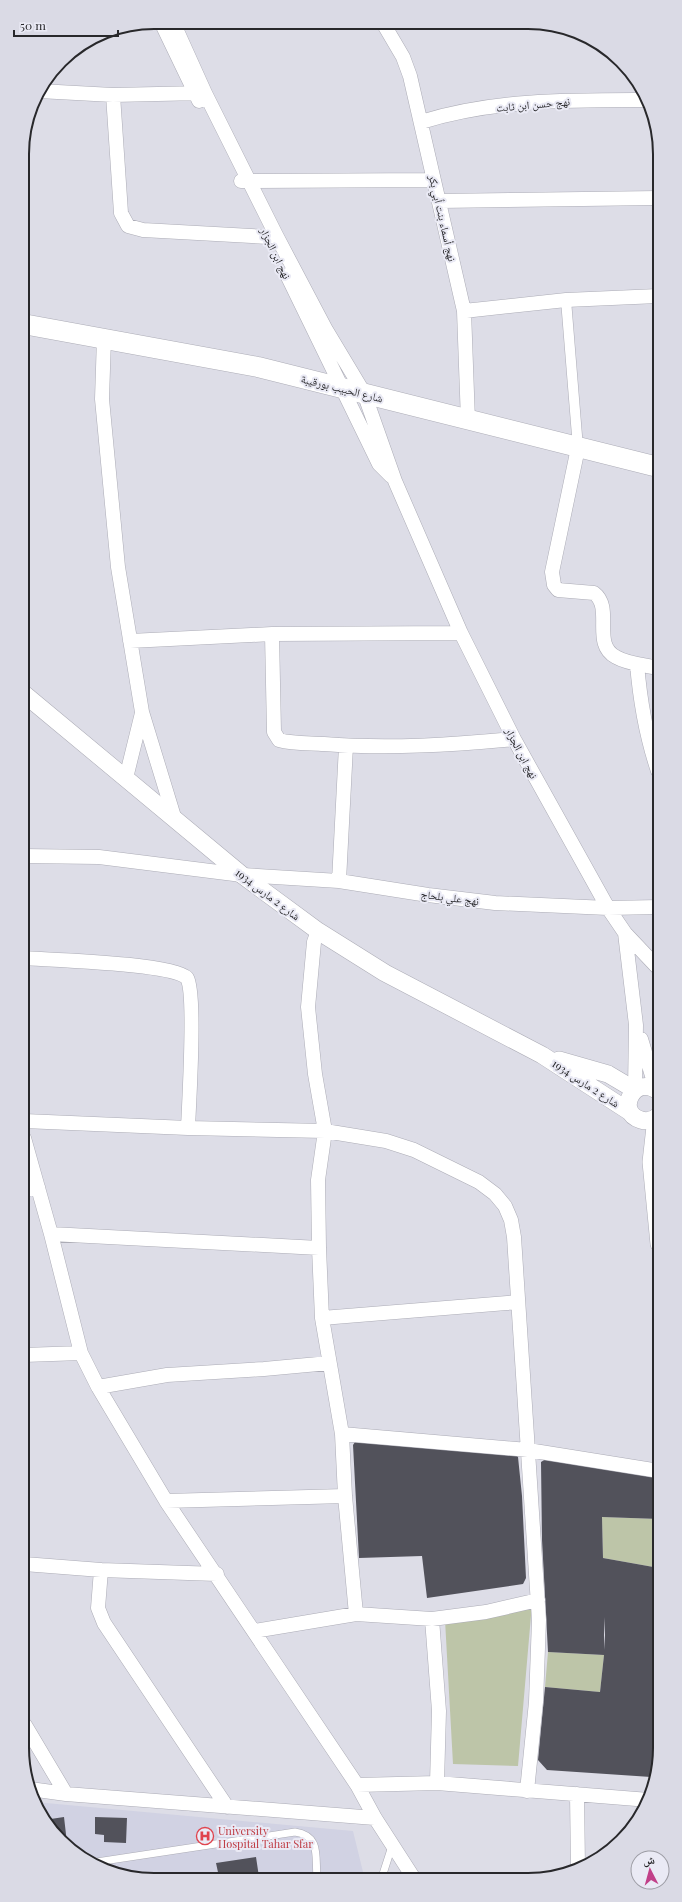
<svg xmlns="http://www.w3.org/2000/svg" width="682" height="1902" viewBox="0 0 682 1902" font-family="'Playfair Display','Noto Naskh Arabic',serif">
	<rect width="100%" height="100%" fill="#dddde7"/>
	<path fill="#d1d2e3" d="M35,1802L353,1831L364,1876L366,1877L128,1878L95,1866L61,1842L40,1814Z"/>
	<path fill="#bdc5a8" d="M602,1517L659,1519V1568L603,1558Z
		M532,1604L518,1766L453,1764L445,1620Z
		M548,1652L604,1655L600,1692L545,1687Z"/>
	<path fill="#52525b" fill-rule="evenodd" d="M359,1436L513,1450L518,1457L522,1496L526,1578L523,1584L427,1598L422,1556L359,1558L353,1445Z
		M549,1457L659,1478V1519L602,1517L603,1558L659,1568L660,1757L656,1773L651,1777L547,1770L538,1760L545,1687L600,1692L604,1655L548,1652L542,1540L541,1462ZM604,1617L605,1635L604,1650Z
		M64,1817L67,1843H63L44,1820Z
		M95,1817L127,1818L126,1843L104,1842V1835L95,1834Z
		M256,1857L259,1877H219L216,1863Z
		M122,1869L123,1876L109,1871Z"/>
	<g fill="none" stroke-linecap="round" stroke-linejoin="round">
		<g stroke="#acacb6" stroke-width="8">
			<path id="service" d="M90,1863L295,1832C321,1836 315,1856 317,1877
				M382,1877L392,1846"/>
		</g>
		<g stroke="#acacb6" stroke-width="11">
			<path id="pedestrian" d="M566,300L578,448"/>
		</g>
		<g stroke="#acacb6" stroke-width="15">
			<path id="minor" d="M161,22L199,101
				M173,22L205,93L276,235L325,328L364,393L395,481L461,633L514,739L608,908L625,933L636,1025L635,1090
				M383,23L403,57L410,76L464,311L468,421
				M39,91L113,95L202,93
				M113,95L121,213L128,226L143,230L268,237L276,235
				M421,122C494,99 572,100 647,100
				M241,181L434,180
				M439,201L658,198
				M287,275L379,464L391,476
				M464,311L566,300L658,296
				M104,338L102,399L118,567L142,712L175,820
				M578,448L552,572L554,585L558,590L594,593C614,608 591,644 616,657C628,664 645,665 658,668
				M272,634L274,732L279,740C293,744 310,743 324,744C388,749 451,745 514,739
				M130,641L272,634L461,633
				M637,664C640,700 646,736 658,771
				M126,778L142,713
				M23,856L99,857L242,875L339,881L428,895L495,903L608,908L659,907
				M339,881L346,746
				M318,931L314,942L308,1007L315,1074L325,1131L318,1180L319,1248L322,1318L342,1434L345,1496L356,1614
				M625,933L659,969
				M23,958C51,960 172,963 187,978C196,993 189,1103 188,1128
				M641,1039L656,1089
				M24,1121L188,1128L325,1131L386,1141L414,1150L479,1182L495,1194L505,1206L511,1220L514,1237L539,1620L536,1702L527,1791
				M24,1138L51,1234L81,1353L98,1387L166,1501L357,1785L375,1818L413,1877
				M24,1190L38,1187
				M51,1234L319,1248
				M322,1318L518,1302
				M24,1355L81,1353
				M98,1387L167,1375L264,1369L329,1363
				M342,1434L528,1450L659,1471
				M166,1501L345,1496
				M24,1564L101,1570L217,1574
				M101,1570L98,1608L104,1623L227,1807
				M432,1619L439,1711L437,1783
				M254,1631L356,1614L432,1619L486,1612L538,1600
				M25,1725L66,1794
				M357,1785L437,1783L649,1800
				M30,1789L66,1794L375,1818
				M577,1794L578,1868"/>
		</g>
		<g stroke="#acacb6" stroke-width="18">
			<path id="tertiary" d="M23,693L242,875L318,931L385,973L542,1055L630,1112
				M559,1060L608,1074L635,1090
				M659,1092C635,1072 614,1112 641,1120C648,1122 654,1120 659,1115
				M656,1118L651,1162L659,1244"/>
		</g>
		<g stroke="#acacb6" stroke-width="21">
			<path id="secondary" d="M23,324L258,367L658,467"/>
		</g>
		<use href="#service" stroke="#fff" stroke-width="7"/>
		<use href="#pedestrian" stroke="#fff" stroke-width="10"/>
		<use href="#minor" stroke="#fff" stroke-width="14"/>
		<use href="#tertiary" stroke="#fff" stroke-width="17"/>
		<use href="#secondary" stroke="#fff" stroke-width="20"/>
	</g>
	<defs>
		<g id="hospital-ring" transform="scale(0.9)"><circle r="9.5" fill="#eaeaf5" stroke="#e0444e" stroke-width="1.5"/><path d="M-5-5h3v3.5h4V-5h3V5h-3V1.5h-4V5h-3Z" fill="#e0444e"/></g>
	</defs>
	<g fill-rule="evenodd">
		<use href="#hospital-ring" x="205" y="1836"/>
	</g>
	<g text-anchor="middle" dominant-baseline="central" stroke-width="4" stroke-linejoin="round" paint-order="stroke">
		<g font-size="11" fill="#28282b" stroke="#eaeaf5">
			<text transform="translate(533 104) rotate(-5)">نهج حسن ابن ثابت</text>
			<text transform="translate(443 218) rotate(77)">نهج أسماء بنت أبي بكر</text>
			<text transform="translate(276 253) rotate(64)">نهج ابن الجزار</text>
			<text transform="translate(342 388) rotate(14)">شارع الحبيب بورقيبة</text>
			<text transform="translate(522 753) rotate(62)">نهج ابن الجزار</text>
			<text transform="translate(268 894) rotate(37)">شارع 2 مارس 1934</text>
			<text transform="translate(450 897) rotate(7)">نهج علي بلحاج</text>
			<text transform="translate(586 1083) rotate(33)">شارع 2 مارس 1934</text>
		</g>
		<g font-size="11" fill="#be3a42" stroke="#eaeaf5" text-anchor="start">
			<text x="218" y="1830">University<tspan x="218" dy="13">Hospital Tahar Sfar</tspan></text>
		</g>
	</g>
	<path d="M0 0H682V1902H0ZM154 29H528A125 125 0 0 1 653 154V1748A125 125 0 0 1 528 1873H154A125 125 0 0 1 29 1748V154A125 125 0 0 1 154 29Z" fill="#dadae5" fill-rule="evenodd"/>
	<path fill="none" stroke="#28282b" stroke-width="2" d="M154 29H528A125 125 0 0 1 653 154V1748A125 125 0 0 1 528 1873H154A125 125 0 0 1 29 1748V154A125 125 0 0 1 154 29Z"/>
	<g transform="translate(650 1870) rotate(354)"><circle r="19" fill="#eaeaf5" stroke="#9c9ca4"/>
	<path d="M0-3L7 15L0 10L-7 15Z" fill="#c14089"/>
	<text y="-6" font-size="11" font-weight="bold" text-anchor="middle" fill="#28282b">ش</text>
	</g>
	<path d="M14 30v6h104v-6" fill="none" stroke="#28282b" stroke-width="2"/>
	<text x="20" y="30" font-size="12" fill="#28282b" stroke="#eaeaf5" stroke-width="3" paint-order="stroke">50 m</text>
</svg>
